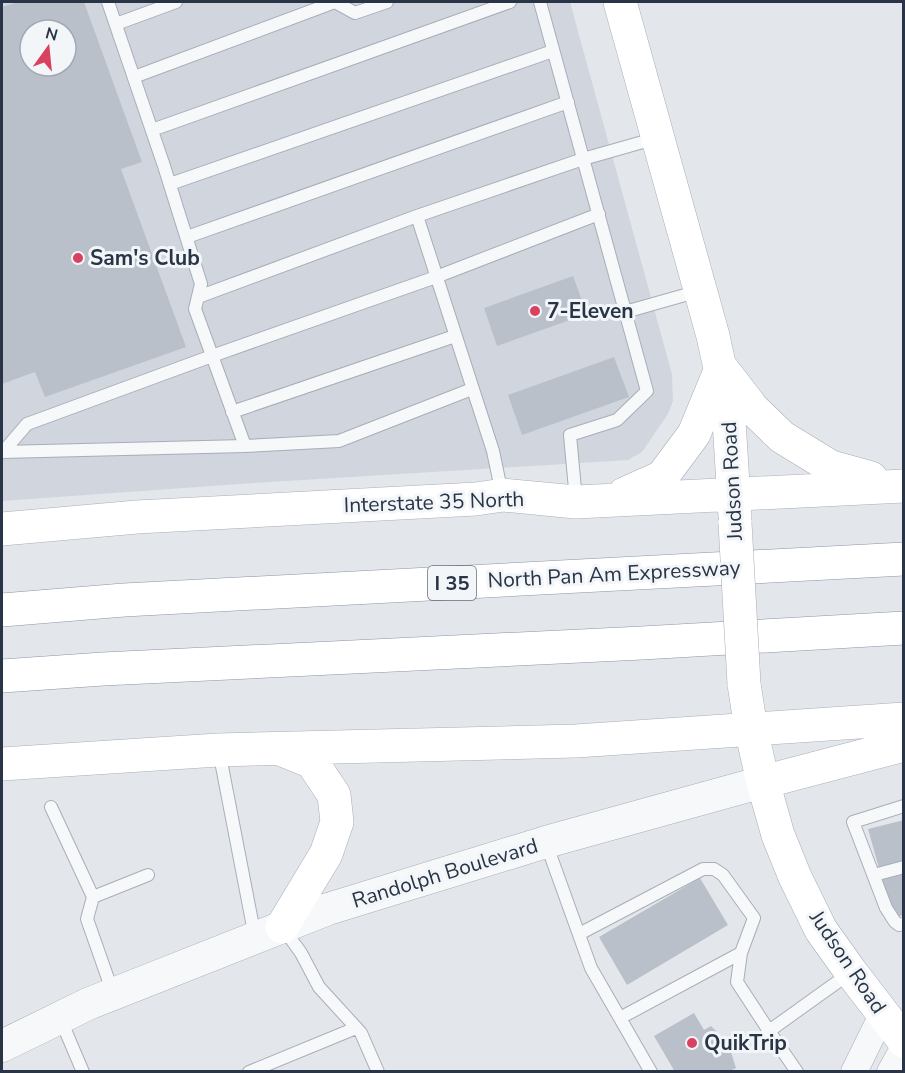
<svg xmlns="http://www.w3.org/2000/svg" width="905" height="1073" viewBox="0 0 905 1073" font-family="'Nunito Sans',sans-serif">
	<rect width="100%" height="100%" fill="#e3e7ec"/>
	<path fill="#d1d6de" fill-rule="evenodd" d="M2,2H570L672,374L673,401L668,414L642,452L628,460L254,483L2,501ZM30,30H66V66H30Z"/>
	<path fill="#bac0ca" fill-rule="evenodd" d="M18,2H84L142,162L121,169L186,347L45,397L35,372L2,384V7ZM30,30H66V66H30Z
		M573,276L587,314L497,346L484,308Z
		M614,357L629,397L522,435L508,395Z
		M904,820V915L893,918L868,829Z
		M700,878L728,925L627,985L599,937Z
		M694,1013L704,1030L711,1026L725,1040L729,1046L736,1068L728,1072H675L654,1036Z"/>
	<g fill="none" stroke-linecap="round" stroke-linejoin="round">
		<g stroke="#a7aeb7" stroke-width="14">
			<path id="service" d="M108,2L164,166L201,284L195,309L245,446L339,441L472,389
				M335,2L355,13L387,2
				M540,2L647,391L617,420L570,435L576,500
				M116,24L176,2
				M134,77L335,2
				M152,130L510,2
				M170,184L553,51
				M187,237L568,102
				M198,297L417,216
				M625,312L699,291
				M232,412L455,336
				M2,452L245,446
				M3,452L27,424L212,356L436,277L599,214
				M502,494L493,451L417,216L583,159L657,138
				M219,751L255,937
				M904,806L853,822L886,908L895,922L899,925L904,924
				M51,807L93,897L87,919L113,993
				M546,843L591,968L651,1072
				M874,875L904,867
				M93,897L148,875
				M283,928L301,953L319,987L361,1033L378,1072
				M579,934L703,869H714L723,875L754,918L741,953L737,982L769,1031
				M60,1018L83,1072
				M620,1018L741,953
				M249,1072L356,1028
				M797,1072L769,1031L850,973"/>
		</g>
		<g stroke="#a7aeb7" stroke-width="27">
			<path id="minor" d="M854,1072L883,1013
				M890,1072L904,1047"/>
		</g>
		<g stroke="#a7aeb7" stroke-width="33">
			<path id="tertiary" d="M2,1046L88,1004L328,909L546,842L763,782"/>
		</g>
		<g stroke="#a7aeb7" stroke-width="34">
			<path id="secondary" d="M620,2L713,336L728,405L735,516
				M723,370L753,409L782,437L831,467L871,478
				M624,494L662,477L694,434L720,371
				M2,529L137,517L476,499L503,495L576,502L904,486
				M744,684L751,729L763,782L778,835L795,877L821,930L851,972L904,1041
				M280,749L312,762L334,795L337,822L326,854L282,927
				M2,764L218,750L576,741L904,719
				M763,782L904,745"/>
		</g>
		<g stroke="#8995a4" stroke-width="34">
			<path id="motorway" d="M2,610L124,600L904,559
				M2,676L103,669L642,643L904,628"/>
		</g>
		<use href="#service" stroke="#f6f8fa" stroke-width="12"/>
		<use href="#minor" stroke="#f6f8fa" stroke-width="26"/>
		<use href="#tertiary" stroke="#f6f8fa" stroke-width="32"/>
		<use href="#secondary" stroke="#fff" stroke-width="33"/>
		<use href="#motorway" stroke="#fff" stroke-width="33"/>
		<g stroke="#a7aeb7" stroke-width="34" stroke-linecap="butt">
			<path id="secondary-bridge" d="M735,523L744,684"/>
		</g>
		<use href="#secondary-bridge" stroke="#fff" stroke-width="33"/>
	</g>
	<g fill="#d8415f" stroke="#f3f6f9" stroke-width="2">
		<circle cx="78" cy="258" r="6"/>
		<circle cx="535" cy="311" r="6"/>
		<circle cx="692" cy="1043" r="6"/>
	</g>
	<g text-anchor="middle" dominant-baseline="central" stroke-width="6" stroke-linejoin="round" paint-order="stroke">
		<rect fill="#f3f6f9" stroke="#666f7c" stroke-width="1.5" x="428" y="566" width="48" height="34" rx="4.5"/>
		<g font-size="20" font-weight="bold" fill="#293546">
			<text x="452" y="583">I 35</text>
		</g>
		<g font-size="21" font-weight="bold" fill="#293546" stroke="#f3f6f9" text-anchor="start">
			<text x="90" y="258">Sam's Club</text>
			<text x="547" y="311">7-Eleven</text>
			<text x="704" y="1043">QuikTrip</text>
		</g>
		<g font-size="21" fill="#293546" stroke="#f3f6f9">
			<text transform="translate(732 481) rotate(-93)">Judson Road</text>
			<text transform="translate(434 502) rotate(-2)">Interstate 35 North</text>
			<text transform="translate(614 574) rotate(-3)">North Pan Am Expressway</text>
			<text transform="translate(445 873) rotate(-17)">Randolph Boulevard</text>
			<text transform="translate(848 962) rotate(56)">Judson Road</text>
		</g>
	</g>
	<rect width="905" height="1073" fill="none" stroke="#293546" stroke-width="6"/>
	<g transform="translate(48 48) rotate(15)"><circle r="28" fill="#f3f6f9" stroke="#a2a9b1" stroke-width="1.5"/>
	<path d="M0-4.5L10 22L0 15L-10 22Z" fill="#d8415f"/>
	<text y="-9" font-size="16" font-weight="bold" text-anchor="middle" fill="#293546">N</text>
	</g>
</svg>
